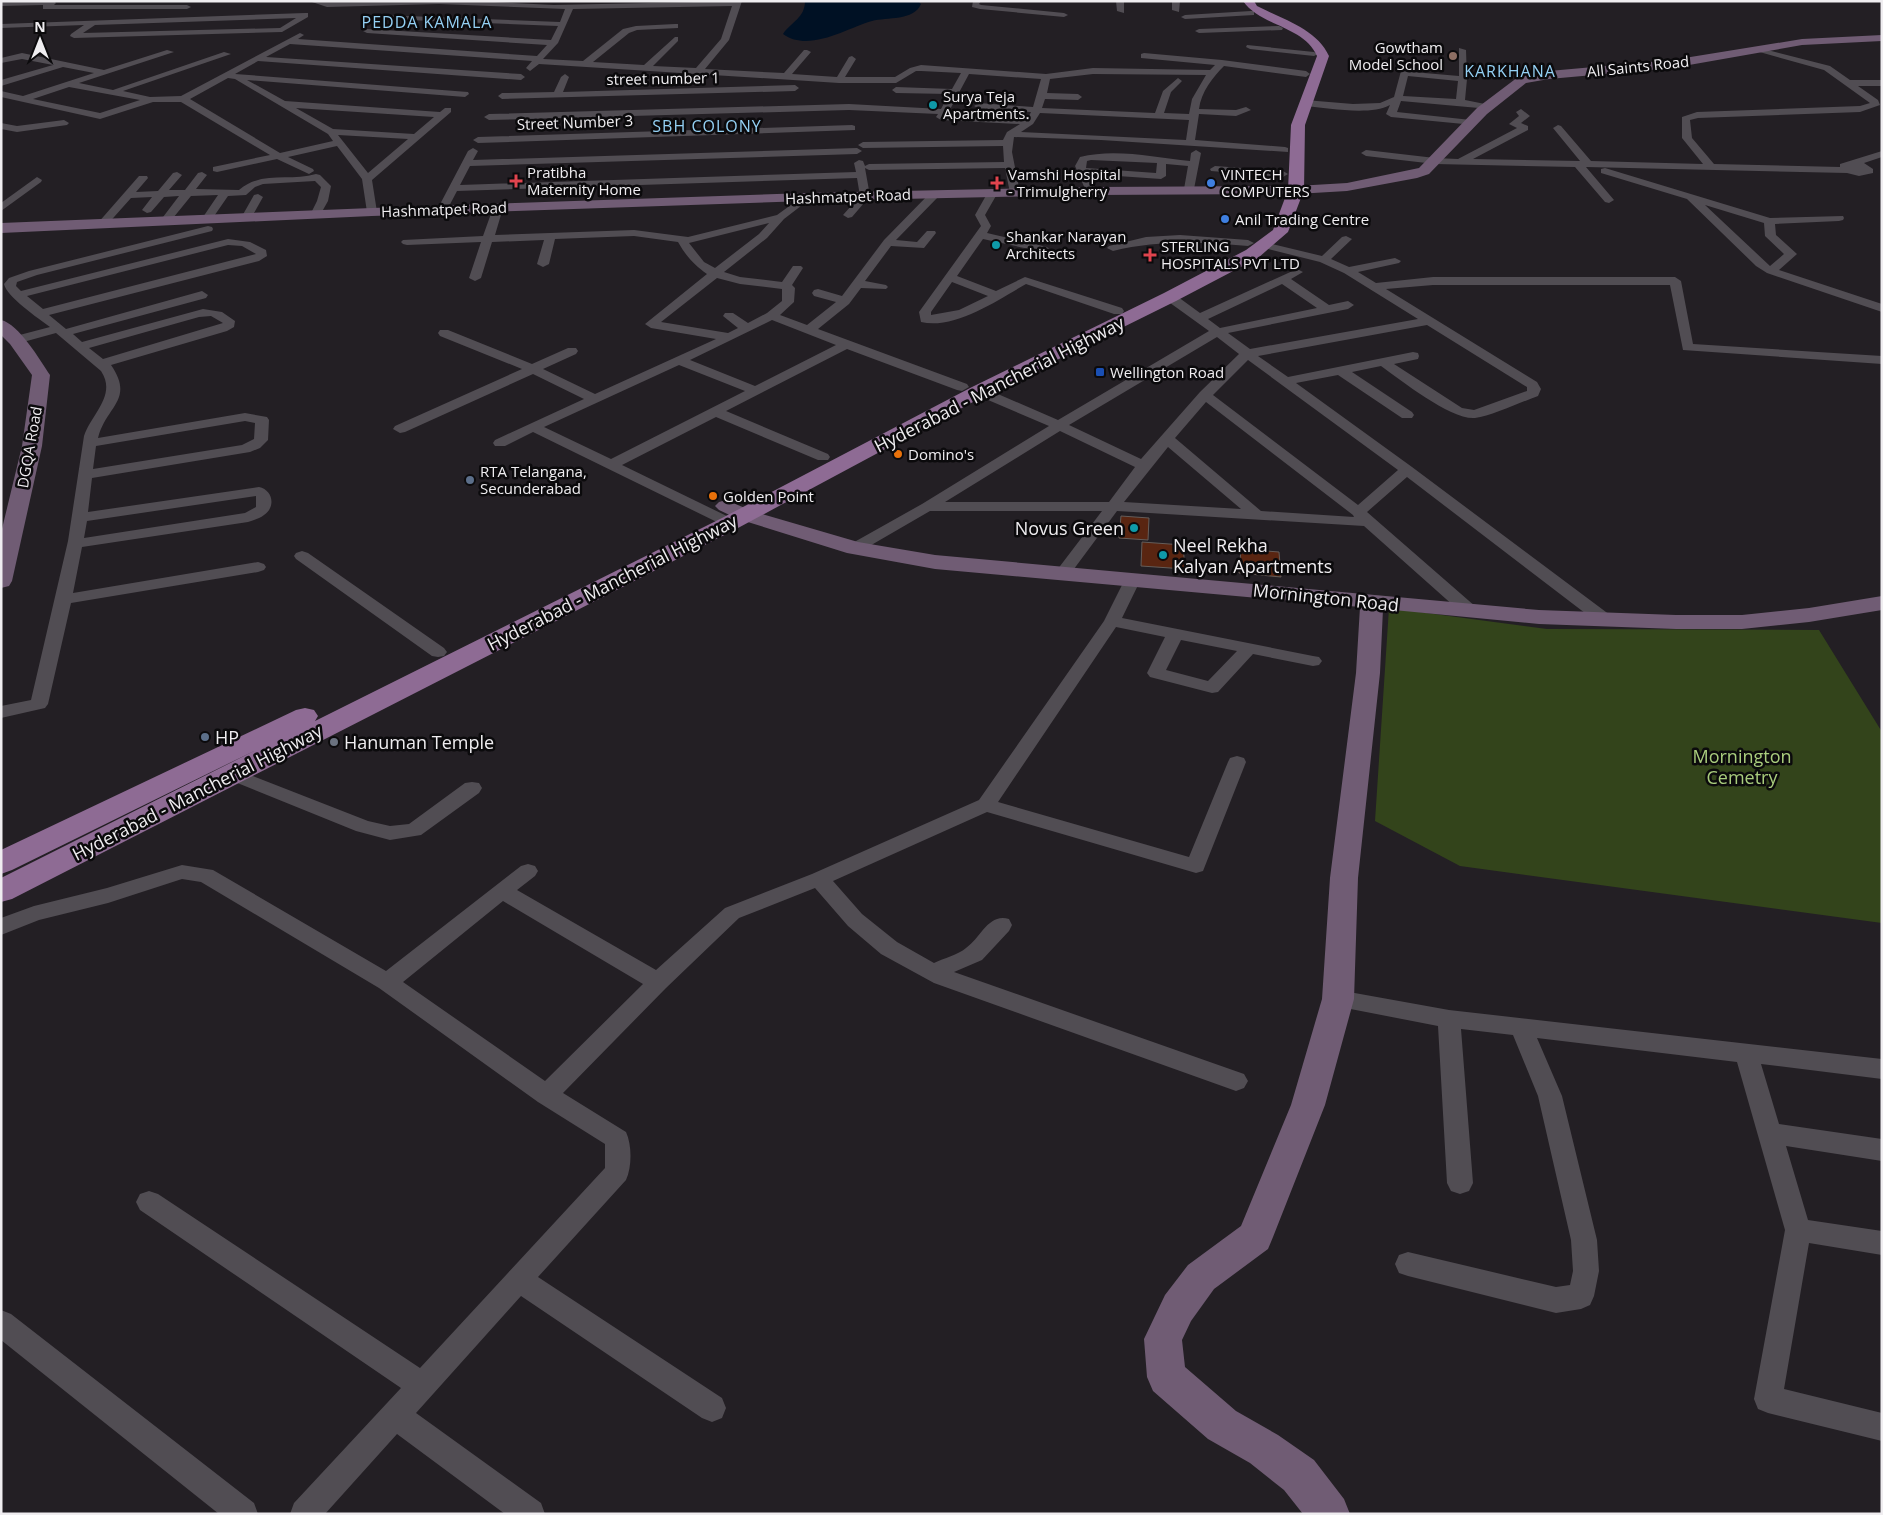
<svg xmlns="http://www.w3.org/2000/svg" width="1883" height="1515" viewBox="0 0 1883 1515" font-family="'Open Sans',sans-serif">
	<rect width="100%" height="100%" fill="#231f24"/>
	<path fill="#33441b" d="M1389,608L1547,629L1819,630L1882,732V923L1460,866L1375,821Z"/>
	<path fill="#001124" d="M805,1H918L921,4C914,21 887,17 872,21C847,28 809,53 783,34C791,22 805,18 805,1Z"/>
	<path fill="#592511" stroke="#645d5a" d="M1121,516L1149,518L1148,540L1119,538Z
		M1142,542L1183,545L1185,569L1141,566Z
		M1241,549L1279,552L1281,577L1239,573Z"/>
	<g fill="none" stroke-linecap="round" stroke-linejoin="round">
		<path fill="#514d53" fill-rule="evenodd" d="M54,1L56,3L54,5H187L191,7L187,9H43V5L1,6V2Z
			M309,1H474L554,5L742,1L729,40L705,69L784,73L804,50H807L811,52L792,74L837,77L849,57L852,56L856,59L845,77H895L910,68L921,65L1046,74L1093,68L1210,70L1215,65L1141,58V54L1144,53L1222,60L1306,71L1310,74L1306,77L1224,66C1213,77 1201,92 1199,109L1236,110L1246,107L1251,110L1236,116L1199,114L1195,140L1285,147L1288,148V152L1101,140L1014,137L1012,152L1020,193L1019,195H1011L1010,193L1005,168L869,170L865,168L870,196L852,217L848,218L843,215L860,196L857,178L457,191L446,212L442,213L437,210L468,151L473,148L478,151L473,160L857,148L862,151L857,154L470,166L460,185L856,172L854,163L859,160L863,161L865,166L869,164L1004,162L1003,146L863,148L858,145L863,142L1003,140L1007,132L1020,124L941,120L936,117L938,114L849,110L489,120L484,117L489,114L849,104L941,109L949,94L896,93L892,90L896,87L952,89L961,73L921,71H916L896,83H839L539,64L530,71L526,68L532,61L290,44L266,57L521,74L525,77L521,80L258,61L235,74L468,92L469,94L465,97L247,80L285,101L440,112L445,108H451V112L372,180L377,212L372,215L367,212L362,179L337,146L288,157L313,169L314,171L309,174L277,159L217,172L213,171V167L270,155L181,102H153L100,119L1,97V91L23,96L94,73L63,67L1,86V80L53,65L22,59L1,63V58L22,53L104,70L167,50L174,52L79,83L113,90L224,52L231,54L123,91L150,97L181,96L300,33L304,35L298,39L537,56L547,45L367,33L363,31L367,29L551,40L558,26L381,19L377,17L381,15L560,22L565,9L439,4L327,7ZM732,6L721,39L696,68L653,66L678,41V37H675L644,65L593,62L629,33L637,30L678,28V24H675L636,26L623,29L583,61L543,59L558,43L573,9ZM969,74L1041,79L1033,107L979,103L974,106L979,109L1031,112L1027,120L947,115ZM1093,74L1206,75L1192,99L1189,114L1164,113L1171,92L1182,81L1178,78L1163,91L1155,113L1042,108L1045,99L1078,100L1082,97L1078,94L1047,93L1050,79ZM228,78L235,79L328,134L333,141L280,153L190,99ZM69,87L140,100L100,113L33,99ZM296,108L434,117L414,134L333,129ZM1040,113L1189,120L1186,140L1021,132L1033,124ZM338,135L408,139L368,173Z
			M973,1H981L979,4L981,5L1064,13L1068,15L1064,17L980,9L972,7Z
			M1116,1H1124V13L1117,11Z
			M1172,1H1180L1179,12L1172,10Z
			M1251,11H1254V15L1185,19L1181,17L1185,15Z
			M305,13H308V17L282,32L74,38L70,36L71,34L84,25L1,28V24ZM296,18L280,28L83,33L95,25Z
			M1279,26L1283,28L1282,30L1199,33L1195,31L1199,29Z
			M1247,45L1314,52L1318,54L1314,56L1250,49L1246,47Z
			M1756,47L1830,66L1850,80H1882V86H1858L1878,100L1880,105L1860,112L1698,118L1690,120L1692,138L1714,164L1840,167V164L1882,151V157L1864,163L1873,169V173L1859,176L1847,173L1586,167L1614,200L1609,203L1605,202L1575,167L1435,164L1366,156L1361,153L1366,150L1435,158L1458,159L1517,128L1509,124L1519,116L1516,112L1521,109L1530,116L1521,123L1528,126V130L1473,159L1580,161L1553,128L1558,125L1561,126L1591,161L1703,164L1682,138V117L1697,112L1860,106L1870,103L1824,70L1756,51Z
			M1459,48L1466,50L1467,79L1465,100L1490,105V109L1401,101L1397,112L1471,120L1476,123L1474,125L1391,117L1386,114L1390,105C1370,116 1328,108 1305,106L1300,103L1305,100L1353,104L1380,103L1394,97L1401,71L1459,76ZM1408,76L1458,81L1456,99L1403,96Z
			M565,74L569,77L563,92L795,85L799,88L795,91L502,99L498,96L502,93L554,92L561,77Z
			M64,120L69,123L67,125L17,132L1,129V123L17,126Z
			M852,125L855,126V130L478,143L473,140L478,137Z
			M1196,150L1201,153L1194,189L1189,192L1184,189L1188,166L1166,164V176L1161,179L1089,174L1096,191L1091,194L1086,191L1075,166L1080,157C1114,148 1154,157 1190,161L1191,153ZM1091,160L1157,163L1156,173L1086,168L1087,161Z
			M1215,166L1283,171L1288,174L1283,177L1211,171L1210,169Z
			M1605,168L1770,218L1843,216L1844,218L1843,220L1839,221L1775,224L1776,235L1797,254L1779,270L1882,304V312L1767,273L1756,266L1687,199L1601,173V169ZM1705,205L1764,223L1765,236L1784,254L1770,266Z
			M177,172L182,175L169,190H185L198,173L202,172L207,175L196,189L239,190C262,170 290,182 316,174L320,175L331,186L328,201L319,217L315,218L310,215L317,201L321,187L315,181L263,184L255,187L246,195L228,196L210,222L206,223L201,220L218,195L191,196L169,223L165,224L160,221L179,196L164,197L151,212L147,213L142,210L152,197L131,198L106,226L102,227L97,224L139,176H147L148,178L136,192L158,191L173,173Z
			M37,177L42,180L41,182L1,211V203Z
			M935,191L940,194L939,196L896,240L917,242L927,231H935L936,233L924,248L891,246L865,281L886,285L888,287L886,289L861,288L849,304L818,329L967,384L969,387L962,391L957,390L847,349L726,411L828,454L830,457L828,460H818L716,417L622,465L735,520L738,523L735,526H725L533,432L505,446H495L493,443L495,440L584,399L533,374L405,432L400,433L393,429L395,426L522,369L440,336L438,333L440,330H448L532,364L568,348H576L578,351L576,354L543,369L595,394L716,339L651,328L645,324L707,274C694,265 686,256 678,242L634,236L555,239L549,264L543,267L537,264L544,240L492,242L481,278L475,281L469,278L481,242L407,245L403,244L401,242L403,240L483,236L493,208L498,205L503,208L495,235L634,230L688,237L777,215L806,194L811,197L810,199L784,219L767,238L724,272L740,277L782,282L793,266H801L803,268L792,285L795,288L794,302L780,315L807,325L836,302L814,296L812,293L814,290L818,289L842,296L884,240L931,192ZM769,223L759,234L715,268L704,262L689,243ZM717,278L740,284L782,289V301L767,313L748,323L733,313H725L723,316L738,328L728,333L661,322ZM772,320L836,345L755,386L690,360ZM679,365L745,391L611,459L544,427Z
			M992,191L997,194L985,215L991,226L987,233L1047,247L1049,249L1043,252L983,239L957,276L996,291L1025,277L1122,308L1124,311L1122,314H1114L1026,284C998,300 954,330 921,322L919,312L981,226L975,215L988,192ZM952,282L988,296L959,310L931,315V312Z
			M258,194L263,197L250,220L246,221L242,220L241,218L254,195Z
			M208,226L212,227L213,229L212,231L37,275L17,282L16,286L21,291L228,239L250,242L266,250L267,256L259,261L49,315L66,329L202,291L208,295L206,298L73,334L82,342L203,309L222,312L235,321L234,327L227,331L111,365C135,400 106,406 98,438L245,413L267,417L269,420L268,440L260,448L250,452L92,478L88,512L259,487C273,490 276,507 264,515C259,519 253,520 248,522L82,547L73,593L258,562L264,564L266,567L264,570L258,572L71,603L48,704L45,708L1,718V706L31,700L68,541L84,436C92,413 117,395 101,371L56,333L16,344L12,343L10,340L12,337L50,327C39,319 6,296 4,284L9,278L29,271ZM228,245L242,246L256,254L43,309L27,296ZM211,316L223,323L103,359L89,348L199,317ZM245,421L255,423L254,439L242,445L93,469L96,446ZM256,496V507L245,513L84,538L87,521Z
			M1180,235L1248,240L1254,243L1248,246C1202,242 1158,240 1113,251L1107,248L1109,246L1146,237Z
			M1346,236L1352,239L1331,259L1349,267L1395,258L1401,261L1399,263L1358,272L1376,283L1433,277H1675L1681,281L1693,344L1882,356V364L1683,350L1670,285H1433L1386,289L1537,382L1541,389L1538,396C1521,402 1492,416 1475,418C1451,420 1402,381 1381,366L1352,372L1412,412L1414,415L1412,418H1402L1338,375L1296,383L1412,467L1610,615L1612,619L1610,623H1598L1407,477L1367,512L1476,607L1478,611L1476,615H1464L1364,526L1117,511L1068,577H1056L1054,574L1102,511H930L861,551H849L847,548L849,545L922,504L1049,426L974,394L972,391L974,388H984L1058,420L1209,331L1166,300L1164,297L1166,294H1174L1200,313L1297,269L1303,272L1291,279L1329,305L1348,301L1354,305L1348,309L1228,333L1250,349L1418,319L1344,273L1320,262L1260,247L1258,245L1264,242L1322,256L1342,237ZM1282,284L1317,308L1220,328L1208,319ZM1427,325L1527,387V391L1474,410L1462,408L1394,364L1418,359L1419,356L1418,353L1413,352L1288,377L1258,356ZM1217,337L1239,354L1200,392L1141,459L1069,425ZM1248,360L1398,470L1358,505L1213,395ZM1206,402L1353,515L1354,517L1261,511L1175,438ZM1060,431L1135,467L1109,502H945ZM1168,447L1241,509L1124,502Z
			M302,551L308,553L444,648L447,652L444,656L438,657L432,656L296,559L294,556L296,553Z
			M1133,574L1139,576L1141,579L1122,618L1313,656L1319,657L1322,661L1319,665L1313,666L1253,654L1218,692L1212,693L1150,677L1147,673L1165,637L1116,627L998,802L1189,857L1228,762L1230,758L1237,756L1244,758L1246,762L1203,871L1196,873L987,812L833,881L862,914L897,942L934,963C944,958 958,955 966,948C981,938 988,913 1009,919L1012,925L1009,931L982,960L954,972L1244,1074L1248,1081L1244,1088L1236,1091L934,983L881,954L848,926L815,888L739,918L666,988L563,1093L626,1132C632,1145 632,1167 626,1180L538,1277L722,1398L726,1408L722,1418L712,1422L702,1418L521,1296L416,1413L541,1503L545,1514H505L397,1434L325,1514H290L294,1503L401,1388L140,1210L136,1202L140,1194L149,1191L158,1194L420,1368L605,1168V1144L538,1102L379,988L201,882L182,879L108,903L39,920L1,935V918L34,906L107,888L182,865L213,870L386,971L521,866L528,864L535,866L538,871L535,876L517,890L656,970L725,908L812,874L979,800L1104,621L1125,579L1127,576ZM1181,640L1237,651L1208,681L1166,670ZM503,901L643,984L545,1081L403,982Z
			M232,768L368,821L390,826L409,824L465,783L472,782L479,783L482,788L479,793L421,835L390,840L356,831L225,778L223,774L225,770Z
			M1338,990L1449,1010L1882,1059V1079L1761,1064L1779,1124L1882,1139V1161L1786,1146L1808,1220L1882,1231V1255L1809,1243L1784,1389L1882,1413V1441L1768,1413L1758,1409L1754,1399L1785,1230L1737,1062L1537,1038L1562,1096L1597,1240L1599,1271L1594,1296L1590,1305L1581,1309L1556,1313L1408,1276L1399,1273L1395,1264L1399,1255L1408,1252L1556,1287L1570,1285L1573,1271L1571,1240L1538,1096L1513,1035L1461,1029L1473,1183L1469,1191L1460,1194L1451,1191L1447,1183L1438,1026L1330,1005L1327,999L1330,993Z
			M1,1310L11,1314L254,1503L258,1514H219L1,1340Z"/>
		<path fill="#705c74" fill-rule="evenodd" d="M1882,35V41L1802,45L1672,68L1549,79L1526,83L1487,114L1429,174L1417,178L1347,191L1296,194L1096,195L806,201L372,216L1,233V223L372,208L806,193L1096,187L1296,186L1347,183L1419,168L1477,108L1518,77L1549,71L1672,60L1802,39Z
			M1,320C19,324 40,360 50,375L42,446L12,581L9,586L1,588V533L22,446L32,375L10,344L1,335Z
			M726,500L752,511L858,542L935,555L1539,610L1676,615H1742L1809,608L1882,596V610L1809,622L1742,629H1676L1539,624L1383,609L1380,673L1358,878L1354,999L1325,1105L1273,1237L1268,1249L1214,1289L1191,1321L1182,1340L1185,1367L1236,1411L1278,1435L1314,1460L1344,1499L1350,1514H1303L1284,1490L1250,1463L1208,1439L1153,1391L1147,1377L1144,1339L1165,1295L1188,1265L1241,1226L1291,1105L1322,999L1330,878L1356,673L1360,607L935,569L847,553L738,519L719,510L715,506L719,502Z"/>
		<path fill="#8e6b94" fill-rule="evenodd" d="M1243,1H1254L1257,6C1282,19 1317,29 1329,56L1305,125L1304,190L1288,232L1258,258L1176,301L986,395L738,528L12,899L1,902V878L264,746L12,870L1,874V850L296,710L305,708L314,710L318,716L315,721L722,518L972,387L1164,293L1246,250L1273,230L1288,190L1291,125L1317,56C1304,26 1260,26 1243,1Z"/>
	</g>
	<circle fill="#8d6e63" stroke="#0b0a0c" stroke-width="2" cx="1453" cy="56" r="5"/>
	<g fill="#0f9aa8" stroke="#0b0a0c" stroke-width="2">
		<circle cx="933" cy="105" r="5"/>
		<circle cx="996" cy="245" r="5"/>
		<circle cx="1134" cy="528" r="5"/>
		<circle cx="1163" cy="555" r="5"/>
	</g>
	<g fill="#e0444e" stroke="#0b0a0c" stroke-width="2">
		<path d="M513.5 173.5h5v5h5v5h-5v5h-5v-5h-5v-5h5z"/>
		<path d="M994.5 175.5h5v5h5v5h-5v5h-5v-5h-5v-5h5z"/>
		<path d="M1147.5 247.5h5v5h5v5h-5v5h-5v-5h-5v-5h5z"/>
	</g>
	<g fill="#3f7fe0" stroke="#0b0a0c" stroke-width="2">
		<circle cx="1211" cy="183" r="5"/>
		<circle cx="1225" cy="219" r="5"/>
	</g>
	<rect fill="#1a4fb4" stroke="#0b0a0c" stroke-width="2" x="1095" y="367" width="10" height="10" rx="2.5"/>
	<g fill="#e8710a" stroke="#0b0a0c" stroke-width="2">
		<circle cx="898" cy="454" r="5"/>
		<circle cx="713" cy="496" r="5"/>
	</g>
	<g fill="#5c6f8a" stroke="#0b0a0c" stroke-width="2">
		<circle cx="470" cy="480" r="5"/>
		<circle cx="205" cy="737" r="5"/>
	</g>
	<circle fill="#6b7280" stroke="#0b0a0c" stroke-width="2" cx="334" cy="742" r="5"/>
	<g text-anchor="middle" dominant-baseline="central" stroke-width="5" stroke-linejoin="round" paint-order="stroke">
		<g font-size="15" fill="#efedf0" stroke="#0b0a0c" text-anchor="start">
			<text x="1443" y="47" text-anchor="end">Gowtham<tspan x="1443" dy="17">Model School</tspan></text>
			<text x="943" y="96">Surya Teja<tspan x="943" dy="17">Apartments.</tspan></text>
			<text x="527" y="172">Pratibha<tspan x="527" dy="17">Maternity Home</tspan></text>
			<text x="1008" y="174">Vamshi Hospital<tspan x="1008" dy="17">- Trimulgherry</tspan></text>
			<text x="1221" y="174">VINTECH<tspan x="1221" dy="17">COMPUTERS</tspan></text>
			<text x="1235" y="219">Anil Trading Centre</text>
			<text x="1006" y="236">Shankar Narayan<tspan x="1006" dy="17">Architects</tspan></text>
			<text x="1161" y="246">STERLING<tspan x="1161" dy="17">HOSPITALS PVT LTD</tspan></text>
			<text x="1110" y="372">Wellington Road</text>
			<text x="908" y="454">Domino's</text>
			<text x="480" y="471">RTA Telangana,<tspan x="480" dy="17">Secunderabad</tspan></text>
			<text x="723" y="496">Golden Point</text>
		</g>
		<g font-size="15" fill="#efedf0" stroke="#0b0a0c">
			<text transform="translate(1638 66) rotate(-6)">All Saints Road</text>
			<text transform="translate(663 78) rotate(-1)">street number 1</text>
			<text transform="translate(575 122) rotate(-2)">Street Number 3</text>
			<text transform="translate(848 196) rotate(-2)">Hashmatpet Road</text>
			<text transform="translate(444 209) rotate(-2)">Hashmatpet Road</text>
			<text transform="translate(29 447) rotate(-80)">DGQA Road</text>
		</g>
		<g font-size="16" letter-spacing="1" fill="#94d0f4" stroke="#0b0a0c">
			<text x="427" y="22">PEDDA KAMALA</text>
			<text x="1510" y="71">KARKHANA</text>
			<text x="707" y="126">SBH COLONY</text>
		</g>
		<g font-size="18" fill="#efedf0" stroke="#0b0a0c">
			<text transform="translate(999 384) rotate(-27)">Hyderabad - Mancherial Highway</text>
			<text transform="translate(612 582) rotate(-27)">Hyderabad - Mancherial Highway</text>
			<text transform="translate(1326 597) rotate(6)">Mornington Road</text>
			<text transform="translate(197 792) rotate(-27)">Hyderabad - Mancherial Highway</text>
		</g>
		<g font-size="18" fill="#efedf0" stroke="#0b0a0c" text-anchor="start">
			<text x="1124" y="528" text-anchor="end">Novus Green</text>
			<text x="1173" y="545">Neel Rekha<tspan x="1173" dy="21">Kalyan Apartments</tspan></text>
			<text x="215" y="737">HP</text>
			<text x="344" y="742">Hanuman Temple</text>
		</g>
		<g font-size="18" fill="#a9cd7d" stroke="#0b0a0c">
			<text x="1742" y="756">Mornington<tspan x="1742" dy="21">Cemetry</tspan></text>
		</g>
	</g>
	<rect width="1883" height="1515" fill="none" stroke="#efedf0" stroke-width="5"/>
	<g transform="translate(40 40)" stroke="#0b0a0c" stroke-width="4" paint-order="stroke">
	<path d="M0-4L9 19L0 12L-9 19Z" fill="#efedf0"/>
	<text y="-8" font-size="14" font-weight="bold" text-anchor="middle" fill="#efedf0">N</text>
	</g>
</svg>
